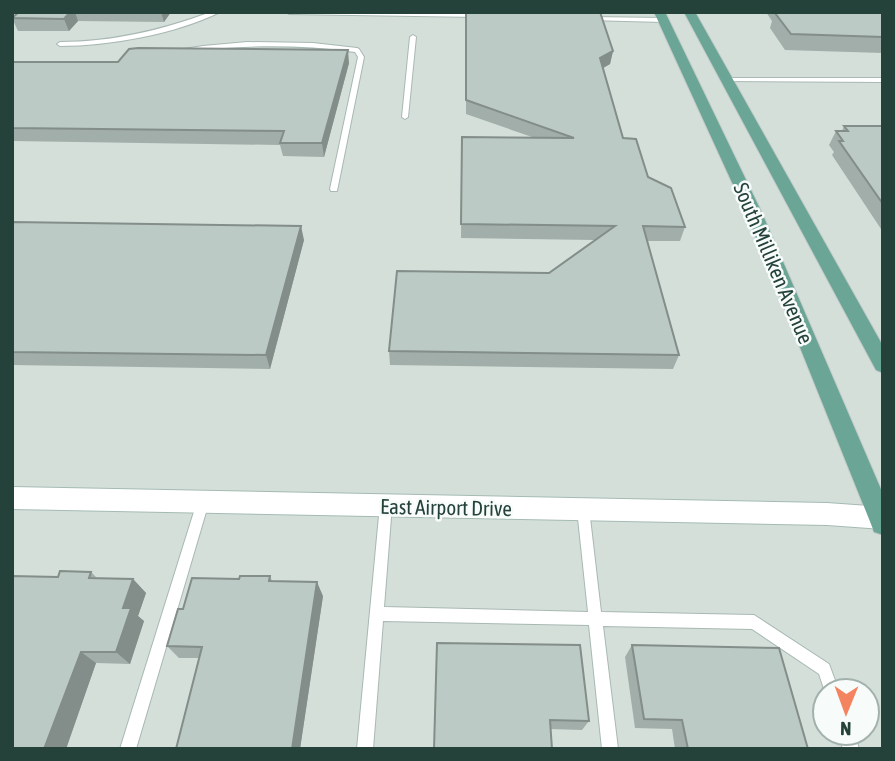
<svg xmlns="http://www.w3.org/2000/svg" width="895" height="761" viewBox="0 0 895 761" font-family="'Asap Condensed',sans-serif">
	<rect width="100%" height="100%" fill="#e6efeb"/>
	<path fill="#d4dfda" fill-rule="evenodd" d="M12,12H883V749H12ZM825,691H867V733H825Z"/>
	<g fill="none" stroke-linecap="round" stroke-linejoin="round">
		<g stroke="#a8b8b2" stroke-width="2">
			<path id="service" d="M211,12H220C176,34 109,46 60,46L57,44L60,42C113,42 162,30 211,12Z
				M286,12L478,13L481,15L478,17L289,14Z
				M589,17L663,18L666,20L663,22L587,20V18Z
				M413,35L416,37L408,117L405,119L402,117L410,37Z
				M247,42L313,43L357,48L359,49L364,57L337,191H331L330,189L358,57L355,52C297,44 239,45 181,52L178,50L203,46Z
				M725,78H883V82L723,81L722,80Z
				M203,497L207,498L209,502L136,749H120L197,502L199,498Z
				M386,500L390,501L392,505L384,607L588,612L577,509L579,505L583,504L587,505L589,509L601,612L754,615L829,664L839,691L825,692L819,674L752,629L603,626L618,749H602L589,625L383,621L373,749H357L380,505L382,501Z
				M838,733H854L859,749H843Z"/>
		</g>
		<g stroke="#a4bbb3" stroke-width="2">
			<path id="secondary" d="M12,487L827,503L883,507V529L827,525L12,509Z"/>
		</g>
		<g stroke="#c2cac8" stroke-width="2">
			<path id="primary" d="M654,12H665L762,213L883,494V535L874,532L871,524L746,213Z
				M684,12H695L883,346V373L876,370Z"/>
		</g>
		<use href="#service" fill="#fff" fill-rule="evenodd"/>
		<use href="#secondary" fill="#fff" fill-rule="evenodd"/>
		<use href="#primary" fill="#6aa596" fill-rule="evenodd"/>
	</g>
	<path fill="#a1aea9" d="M19,12H171L164,22L78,21L69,31H18L12,18Z
		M466,12L613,51L610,64L603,68L623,138L648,177L685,227L680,241H647L679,355L673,369L390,365L389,351L549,273L595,240L461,238L462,137H532L466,114Z
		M766,12H883V53L785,50L770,28L772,21Z
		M12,62L349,63L324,157L283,156L280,145L12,141Z
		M844,126H883V232L832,155L834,152L829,145L836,131H842Z
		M12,222L304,240L270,369L12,365Z
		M91,572L97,578L133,579L146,593L138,616L144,621L130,664L96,663L66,749H12L58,577Z
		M270,576L272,581L323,596L300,749H176L199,658H179L167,646L183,609L239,579Z
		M437,643L589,721L582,730L551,729Z
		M632,645L808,749H675L672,729L635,728L625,657Z"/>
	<path fill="#838d89" d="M70,12H75L78,21L69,31L64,19Z
		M161,12H171L164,22Z
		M348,50L349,63L324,157L322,143Z
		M613,51L610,64L598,71L600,58Z
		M301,226L304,240L270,369L266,355Z
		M133,579L146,593L138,616L144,621L130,664L116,652L123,608Z
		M317,582L323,596L300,749H292Z
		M81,652L96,663L66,749H44Z"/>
	<path fill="#bbcac4" stroke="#838d89" stroke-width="2" d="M19,12H70L64,19L12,18Z
		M466,12H600L613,51L600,58L623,138L636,139L648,177L671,188L685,227L643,226L679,355L389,351L397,271L549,273L615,226L461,224L462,137L574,138L466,100Z
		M783,12H883V37L791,34L775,13Z
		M138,48L348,50L322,143H280L284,131L12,128V62H118L129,49Z
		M844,126H883V204L839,141H843L836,131H848Z
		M12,222L301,226L266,355L12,352Z
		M60,571L91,572L89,578L133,579L123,608H131L116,652H81L44,749H12V576L58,577Z
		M240,576H270L269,581L317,582L292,749H176L202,647L167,646L178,609H183L192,578L239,579Z
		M437,643L580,645L589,721L550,720L552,749H434Z
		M632,645L779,648L808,749H688L682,720L644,719Z"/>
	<g text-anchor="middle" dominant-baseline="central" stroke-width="5" stroke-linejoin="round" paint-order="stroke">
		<g font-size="21" fill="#24423a" stroke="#f7fbf9">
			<text transform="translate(774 263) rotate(67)">South Milliken Avenue</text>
			<text transform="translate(446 507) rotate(1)">East Airport Drive</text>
		</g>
	</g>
	<rect width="895" height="761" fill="none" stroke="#24423a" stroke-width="28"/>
	<g transform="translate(846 712) rotate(181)"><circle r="33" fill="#f7fbf9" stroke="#a3b1ad" stroke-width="2"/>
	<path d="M0-5L12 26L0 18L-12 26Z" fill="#f4845f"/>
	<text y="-10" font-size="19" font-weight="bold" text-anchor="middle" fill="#24423a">N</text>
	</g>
</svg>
